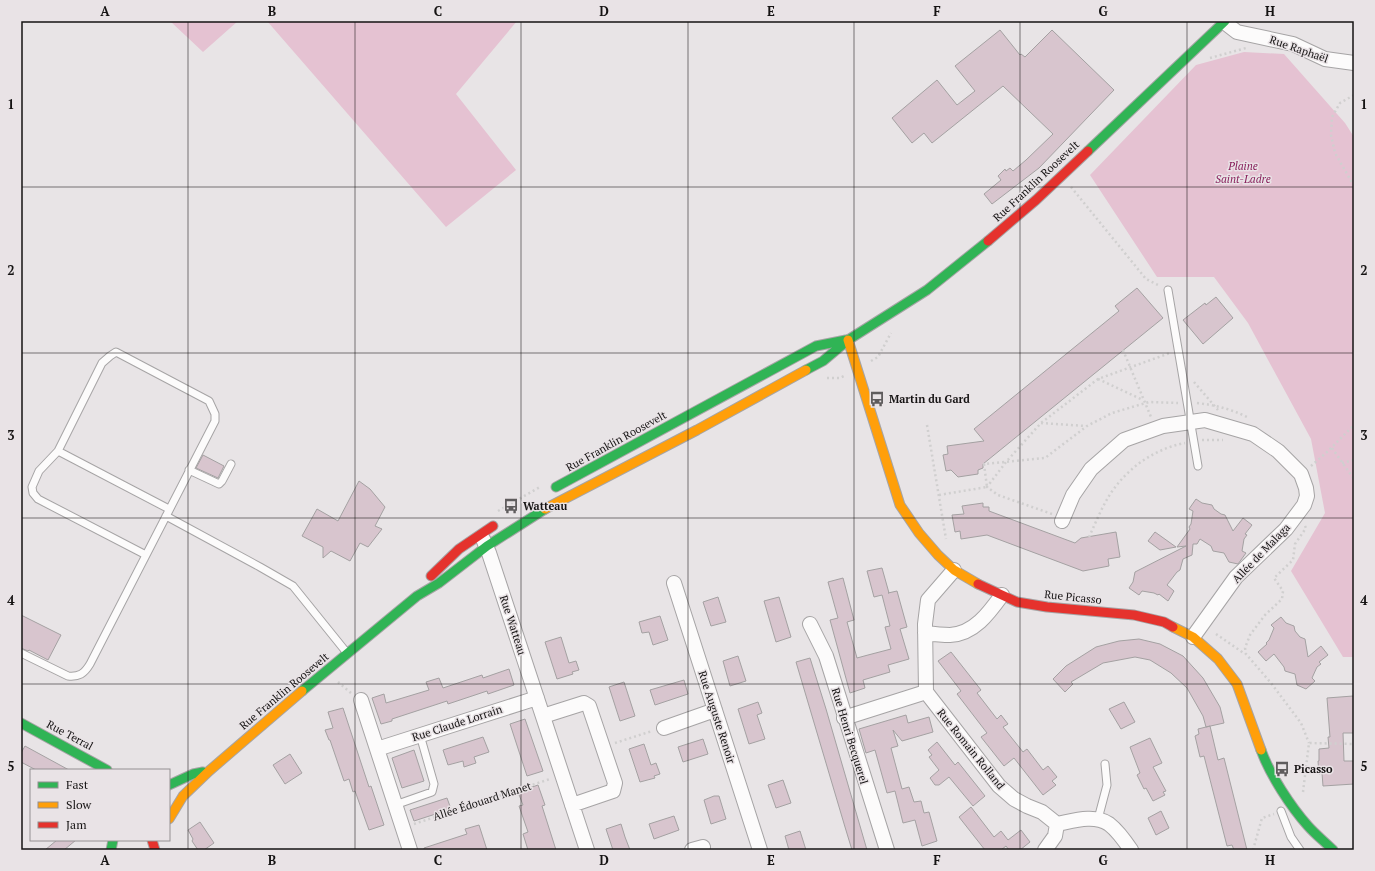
<svg xmlns="http://www.w3.org/2000/svg" width="1375" height="871" viewBox="0 0 1375 871" font-family="'PT Serif',serif">
	<rect width="100%" height="100%" fill="#e8e4e6"/>
	<path fill="#e5c2d2" d="M170,21H238L203,52Z
		M267,21H517L456,94L516,170L446,227Z
		M1244,52L1284,54L1345,123L1354,137V657H1343L1291,571L1325,513L1311,439L1248,323L1214,277H1157L1090,175L1196,65Z"/>
	<path fill="#d8c5ce" stroke="#a4a1a2" d="M1000,30L1020,55L1021,54L1025,57L1052,30L1114,90L1039,168L992,204L984,194L1001,180L998,176L1005,169L1006,171L1010,168L1013,171L1026,160L1053,134L1003,86L932,143L924,133L912,143L892,118L937,80L957,105L975,91L955,66Z
		M1137,288L1163,318L983,464V468L978,470V474L958,477L951,470L946,471L943,455L948,454L947,446L984,441L974,429L1119,311L1115,306Z
		M1216,297L1233,318L1203,344L1183,320L1205,303L1206,305Z
		M203,455L224,466L218,478L196,468Z
		M359,481L370,489L385,507L375,526L382,529L368,547L360,543L350,561L331,551L323,558V547L302,536L317,509L338,521Z
		M1196,499L1202,503L1212,505L1214,509L1221,514L1225,515L1233,531L1243,518L1252,525L1245,534L1247,535L1244,539L1242,551L1246,553L1238,564L1229,562L1224,553L1213,551L1211,546L1200,539L1197,544H1193L1192,555L1183,559L1180,570L1177,572L1167,585L1174,591L1168,601L1159,594L1158,595L1154,593L1142,591L1139,595L1129,588L1133,582L1135,572L1186,546L1177,547L1190,529L1189,527L1191,524L1193,511L1189,509Z
		M983,503V507H989V511L1075,543L1081,538L1116,532L1120,557L1108,559L1109,566L1083,571L987,535L961,539L960,531L955,532L952,515L964,514L962,506Z
		M1155,532L1176,547L1160,550L1148,541Z
		M882,568L889,593H888L897,591L907,627L900,629L909,659L888,665L890,672L863,680L865,688L850,693L830,620L838,618L828,582L843,578L854,620L847,622L857,658L868,655L891,649L885,627L890,626L882,595L874,597L867,571Z
		M718,597L726,622L711,626L703,602Z
		M779,597L791,637L776,642L764,601Z
		M21,615L61,635L48,660L29,650L28,651L21,648Z
		M660,616L668,640L653,645L649,632L642,633L639,622Z
		M1281,617L1286,623L1294,626L1295,631L1300,637L1305,639L1308,657L1321,646L1328,655L1319,662L1321,664L1317,667L1312,678L1315,681L1306,689L1297,685L1295,674L1285,671L1284,667L1274,654L1266,661L1258,652L1267,644L1266,643L1269,640L1274,628L1271,625Z
		M561,637L569,663L576,661L579,670L572,672L573,674L557,679L545,642Z
		M1139,639L1160,644L1183,656L1203,678L1220,707L1224,723L1206,727L1203,716L1187,688L1171,673L1150,660L1135,657L1103,663L1071,682L1073,684L1065,692L1053,679L1066,666L1096,647L1119,641Z
		M951,652L981,690L977,693L997,719L1001,715L1008,724L1003,727L1023,752L1027,749L1043,770L1048,766L1057,777L1052,781L1056,785L1043,795L1014,758L1004,766L981,737L987,733L957,694L961,691L938,661Z
		M738,656L746,681L730,686L723,661Z
		M810,658L826,709L867,850H852L845,827L796,662Z
		M509,669L514,685L488,694L487,691L448,704L447,701L392,719V721L381,724L372,698L384,694L386,703L429,690L426,682L439,678L443,688L482,675L483,678Z
		M684,680L688,694L655,705L650,690Z
		M624,682L635,716L620,721L609,687Z
		M1353,696L1354,698V733H1343L1344,761H1354V784L1323,786L1322,773L1319,774L1318,761H1319V749L1329,748L1328,737H1330L1327,698Z
		M758,702L762,713L757,715L765,739L749,744L738,709Z
		M1124,702L1135,722L1121,729L1109,709Z
		M343,708L369,787L371,786L384,825L369,830L355,791L353,792L349,779L344,781L330,740H329L325,730L333,728L328,712Z
		M906,715L908,723L929,717L933,732L902,741L893,730L898,746L891,748L902,789L909,787L914,802L921,801L924,813L929,812L937,841L922,846L915,820L903,823L895,791L887,793L875,750L866,753L859,729Z
		M525,719L543,771L527,776L510,724Z
		M1210,726L1218,760L1224,758L1247,850H1234L1232,845L1227,846L1204,756L1200,757L1195,736L1199,734L1198,729Z
		M483,737L489,752L474,757L476,763L464,767L463,761L448,765L443,750Z
		M1150,738L1162,763L1153,767L1166,791L1163,792L1165,795L1153,801L1146,788L1144,789L1137,775L1140,773L1130,747Z
		M703,739L708,754L683,762L678,747Z
		M937,742L955,765L958,762L985,796L973,806L949,777L939,785H935L930,778L939,770L929,757L932,755L928,750Z
		M644,744L651,765L656,763L660,774L654,776L655,778L640,782L629,749Z
		M25,746L69,770H36L21,762V753Z
		M414,750L424,781L402,788L392,758Z
		M290,754L302,773L285,784L273,765Z
		M783,780L791,803L776,808L768,785Z
		M538,785L545,805L542,806L556,850H528L523,834L528,832L519,806L523,805L518,792Z
		M714,796H719L726,819L711,824L704,800Z
		M447,798L451,809L414,821L410,810Z
		M971,807L994,837L1001,831L1008,840L1021,830L1030,842L1020,850H1009L1006,846L1001,850H985L959,817Z
		M1161,811L1169,828L1156,835L1148,818Z
		M674,816L679,830L654,839L649,824Z
		M200,822L214,843L204,850H198L192,841L193,839L188,830Z
		M621,824L625,837L630,850H613L606,829Z
		M479,825L487,850H424V848L467,834L465,829Z
		M800,831L806,850H789L785,836Z
		M57,840H76L64,850H45Z"/>
	<g fill="none" stroke-linecap="round" stroke-linejoin="round">
		<g stroke="#a6a4a5" stroke-width="9">
			<path id="lane" d="M1168,290L1198,466
				M58,451L169,509
				M189,470L219,484L222,481L231,464
				M166,516L260,567L293,586L347,653
				M21,653L68,676C79,677 84,674 90,664L215,421V414L209,401L116,352L110,356L102,363L58,451L39,471L32,487L33,493L38,499L146,555
				M395,805L432,792L434,784L420,735
				M1281,811L1291,837L1300,850
				M1098,819L1107,785L1105,764"/>
		</g>
		<g stroke="#a6a4a5" stroke-width="16">
			<path id="street" d="M1224,22L1237,32L1293,44L1325,59L1354,63
				M1062,521L1073,495L1091,469L1124,440L1163,426L1205,420L1253,434L1278,451L1301,474L1306,488L1307,496L1304,505L1286,529L1236,577L1193,637
				M483,539L489,553L587,850
				M954,570L928,600L925,624L926,692L999,786L1014,799L1027,806L1042,812L1057,824C1073,821 1094,814 1109,824C1118,831 1125,841 1131,850
				M674,583L760,850
				M810,624L826,656L887,850
				M925,633C933,634 942,635 950,635C974,634 989,613 1002,595
				M361,700L410,850
				M543,716L584,703L589,706L615,783L613,791L572,805
				M844,718L926,692
				M664,728L715,710
				M377,749L537,698
				M692,850L703,847
				M1045,850L1055,836L1057,824"/>
		</g>
		<g stroke="#a6a4a5" stroke-width="11">
			<path id="fast" d="M1088,151L1225,21
				M806,370L823,361L848,340L927,290L988,241
				M556,487L816,346L846,340
				M302,691L417,596L439,583L487,546L545,509
				M21,723L107,770
				M1261,750C1270,775 1291,807 1308,826C1316,835 1325,842 1333,850
				M169,785L193,774L203,772
				M111,850L113,840"/>
		</g>
		<g stroke="#a6a4a5" stroke-width="11">
			<path id="slow" d="M848,340L900,505L919,533L938,555L954,570L978,584
				M545,509L697,430L806,370
				M1173,627L1193,637L1218,659L1237,684L1261,750
				M169,819L183,796L209,771L302,691"/>
		</g>
		<g stroke="#a6a4a5" stroke-width="11">
			<path id="jam" d="M988,241L1036,200L1088,151
				M431,576L459,549L493,526
				M978,584L1017,602L1047,607L1134,615L1164,622L1173,627
				M152,840L155,850"/>
		</g>
		<path stroke="#d0cfcf" stroke-width="2.5" stroke-dasharray="2 3" stroke-linecap="butt" d="M1210,58L1246,48
			M1354,95L1340,103L1332,117L1331,135L1335,153L1354,186
			M1071,187L1146,279L1160,286
			M1123,350L1151,417
			M871,361L878,357L891,333
			M827,378H840L844,376
			M1098,379L1143,400
			M1194,382L1218,410
			M1197,403C1215,405 1231,409 1247,417
			M1041,423L1086,426
			M927,425L946,539
			M1202,440H1223
			M1332,448L1354,479
			M1342,463L1354,460
			M1311,466L1327,452L1354,425
			M939,495L987,487L984,464L1045,458L1087,426L1112,413L1149,402L1178,403
			M498,511L540,487
			M1052,514L998,495L987,487L1006,462L1041,423L1098,379L1170,353
			M1305,526L1306,528L1295,544L1293,560L1274,578L1283,591L1282,599L1265,615L1250,635L1245,648L1246,654L1271,683L1301,723L1309,743
			M1089,537C1097,520 1104,501 1116,486C1133,464 1158,448 1185,443
			M1216,634L1245,654
			M338,682L351,693
			M615,743L652,731
			M1303,792L1309,743L1354,744
			M414,824L550,779
			M1253,850L1262,818L1274,814"/>
		<use href="#lane" stroke="#fcfbfb" stroke-width="7"/>
		<use href="#street" stroke="#fcfbfb" stroke-width="14"/>
		<use href="#fast" stroke="#30b455" stroke-width="9"/>
		<use href="#slow" stroke="#ff9f0a" stroke-width="9"/>
		<use href="#jam" stroke="#e5322d" stroke-width="9"/>
	</g>
	<path fill="none" stroke="#151313" stroke-width="1" stroke-opacity="0.55" d="M188,21V850M355,21V850M521,21V850M688,21V850M854,21V850M1020,21V850M1187,21V850M21,187H1354M21,353H1354M21,518H1354M21,684H1354"/>
	<defs>
		<g id="bus-bare" transform="scale(1.2)"><path d="M-5-6H5V4H4V6H2V4H-2V6H-4V4H-5ZM-3.5-4V0h7V-4ZM-3.5 1.2v1.5H-2V1.2ZM2 1.2v1.5H3.5V1.2Z" fill="#5f5c5d" stroke="#e9e3e6" stroke-width="2.5" paint-order="stroke"/></g>
	</defs>
	<g fill-rule="evenodd">
		<use href="#bus-bare" x="877" y="399"/>
		<use href="#bus-bare" x="511" y="506"/>
		<use href="#bus-bare" x="1282" y="769"/>
	</g>
	<g text-anchor="middle" dominant-baseline="central" stroke-width="3" stroke-linejoin="round" paint-order="stroke">
		<g font-size="11" fill="#151313" stroke="#e9e3e6">
			<text transform="translate(1299 49) rotate(19)">Rue Raphaël</text>
			<text transform="translate(1036 181) rotate(-43)">Rue Franklin Roosevelt</text>
			<text transform="translate(616 441) rotate(-29)">Rue Franklin Roosevelt</text>
			<text transform="translate(1261 553) rotate(-46)">Allée de Malaga</text>
			<text transform="translate(1073 597) rotate(6)">Rue Picasso</text>
			<text transform="translate(513 625) rotate(72)">Rue Watteau</text>
			<text transform="translate(284 691) rotate(-40)">Rue Franklin Roosevelt</text>
			<text transform="translate(717 717) rotate(72)">Rue Auguste Renoir</text>
			<text transform="translate(457 723) rotate(-18)">Rue Claude Lorrain</text>
			<text transform="translate(70 735) rotate(28)">Rue Terral</text>
			<text transform="translate(850 736) rotate(73)">Rue Henri Becquerel</text>
			<text transform="translate(971 749) rotate(51)">Rue Romain Rolland</text>
			<text transform="translate(482 801) rotate(-18)">Allée Édouard Manet</text>
		</g>
		<g font-size="11" font-style="italic" fill="#881f5b" stroke="#e9e3e6">
			<text x="1243" y="166">Plaine<tspan x="1243" dy="13">Saint-Ladre</tspan></text>
		</g>
		<g font-size="11" font-weight="bold" fill="#151313" stroke="#e9e3e6" text-anchor="start">
			<text x="889" y="399">Martin du Gard</text>
			<text x="523" y="506">Watteau</text>
			<text x="1294" y="769">Picasso</text>
		</g>
	</g>
	<rect width="1375" height="871" fill="none" stroke="#e9e3e6" stroke-width="44"/>
	<rect x="30" y="769" width="140" height="72" fill="#e9e3e6" stroke="#949092"/>
	<rect x="38" y="782" width="20" height="6" fill="#30b455" stroke="#949092"/>
	<text x="66" y="789" font-size="12" fill="#151313">Fast</text>
	<rect x="38" y="802" width="20" height="6" fill="#ff9f0a" stroke="#949092"/>
	<text x="66" y="809" font-size="12" fill="#151313">Slow</text>
	<rect x="38" y="822" width="20" height="6" fill="#e5322d" stroke="#949092"/>
	<text x="66" y="829" font-size="12" fill="#151313">Jam</text>
	<rect x="22" y="22" width="1331" height="827" fill="none" stroke="#151313" stroke-width="1.5"/>
	<g font-size="13" text-anchor="middle" font-weight="bold" fill="#151313">
		<text x="105" y="16">A</text>
		<text x="272" y="16">B</text>
		<text x="438" y="16">C</text>
		<text x="604" y="16">D</text>
		<text x="771" y="16">E</text>
		<text x="937" y="16">F</text>
		<text x="1103" y="16">G</text>
		<text x="1270" y="16">H</text>
		<text x="11" y="109">1</text>
		<text x="1364" y="109">1</text>
		<text x="11" y="275">2</text>
		<text x="1364" y="275">2</text>
		<text x="11" y="440">3</text>
		<text x="1364" y="440">3</text>
		<text x="11" y="605">4</text>
		<text x="1364" y="605">4</text>
		<text x="11" y="771">5</text>
		<text x="1364" y="771">5</text>
		<text x="105" y="865">A</text>
		<text x="272" y="865">B</text>
		<text x="438" y="865">C</text>
		<text x="604" y="865">D</text>
		<text x="771" y="865">E</text>
		<text x="937" y="865">F</text>
		<text x="1103" y="865">G</text>
		<text x="1270" y="865">H</text>
	</g>
</svg>
